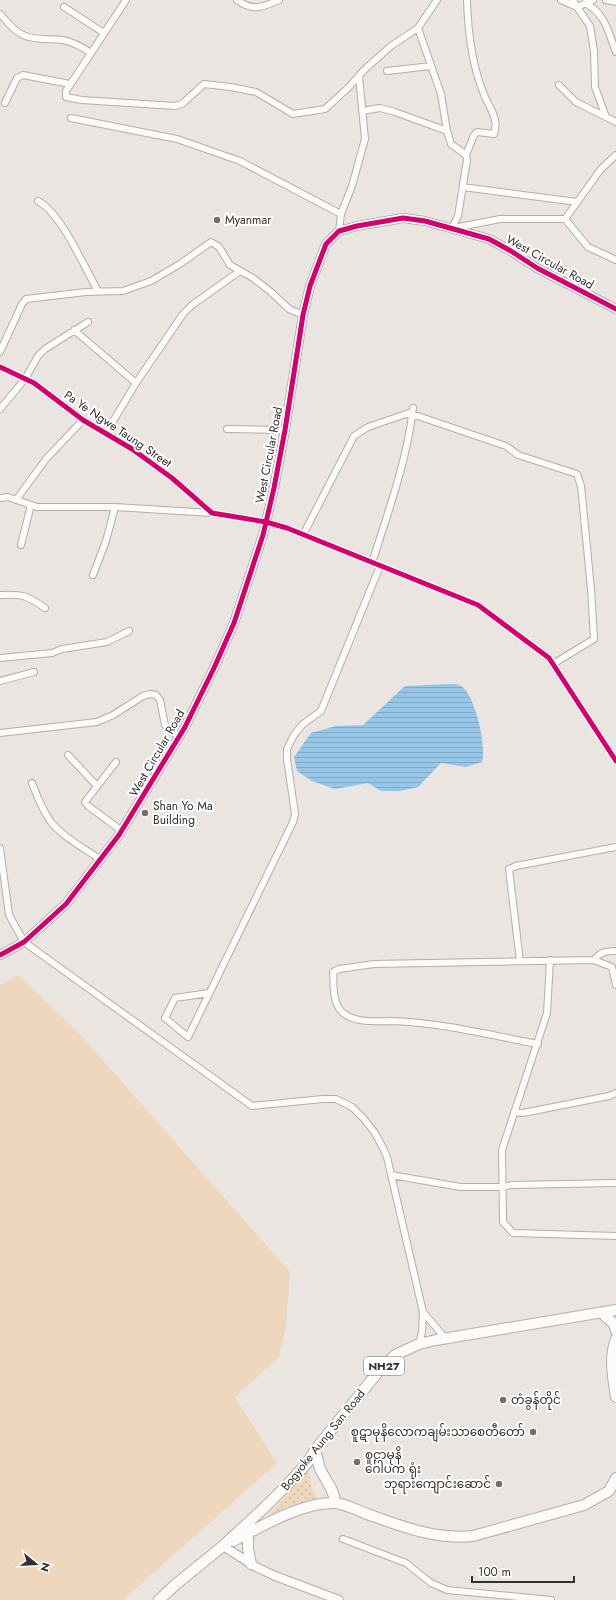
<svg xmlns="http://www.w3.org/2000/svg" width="616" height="1600" viewBox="0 0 616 1600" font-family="Jost,'Noto Sans Myanmar',sans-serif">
	<defs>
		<pattern id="park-dots" width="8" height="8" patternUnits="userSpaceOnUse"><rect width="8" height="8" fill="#efd7be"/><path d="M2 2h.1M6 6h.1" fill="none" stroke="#cdb9a4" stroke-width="1.8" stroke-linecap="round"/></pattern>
		<pattern id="water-rules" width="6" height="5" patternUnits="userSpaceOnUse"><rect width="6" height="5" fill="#95c6e6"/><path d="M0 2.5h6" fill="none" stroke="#81aac6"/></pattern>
	</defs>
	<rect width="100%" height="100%" fill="#eae5e0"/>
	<path fill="#efd7be" d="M18,975L77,1031L290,1272L286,1327L279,1357L235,1397L277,1463L123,1600H0V985Z"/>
	<path fill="url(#park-dots)" d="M308,1465C310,1477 310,1492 320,1500L265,1519C281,1502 297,1485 308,1465Z"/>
	<path fill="url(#water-rules)" d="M449,684C453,684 458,684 461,686C475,694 487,748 482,762L466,767L441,763L418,787L400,791H381L368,783L335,789L312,781L297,771L294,757L311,733L336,726L363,725L405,686Z"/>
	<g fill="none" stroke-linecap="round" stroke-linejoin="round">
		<g stroke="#b2afab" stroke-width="8">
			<path id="minor" d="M126,0L66,91V97L82,100L175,106L182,104L204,84L231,87L256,92L293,114L325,109L348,88L364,70L391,46L418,28L437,0
				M237,0C253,12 263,7 279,0
				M561,0L577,7L590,26L594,51L595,87L606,117L616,122
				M573,0L577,7L593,0
				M606,0L616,2
				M585,3C606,14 608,32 616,52
				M64,7L104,33
				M0,14C8,22 12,30 23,35C35,41 50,38 63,40C74,42 82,47 91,53
				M418,28L441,94L447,131L451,144L466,155L467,160L458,216L452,228
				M387,71L431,66
				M559,85L576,102L606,117
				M5,103L17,78L23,75L70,84
				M362,111L380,108L395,112L447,131
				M71,118L177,139L240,161L341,214
				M466,155L474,135L477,132L494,134C499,120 491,110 485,97C472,67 468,33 467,0
				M463,187L577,202
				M38,201C62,214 84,267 98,291
				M565,219L588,247L616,260
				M454,228L500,219H565L601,169L616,155
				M339,231L341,214L352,186L365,139L359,76
				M74,330L136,383
				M0,352L22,304L26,299L86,292L123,291L151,281L180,264L211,242L219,247L230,265L253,278L271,292L289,309L303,315
				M0,367L34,383L83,420L132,449L172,478L212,513L266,522L287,528L478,605L549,658L616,761
				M0,409L25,379L38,356L45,349L88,322
				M227,429L285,430
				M106,433L136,383L183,314L192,305L240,271
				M0,498L8,497L37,507H115L212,513
				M16,500L46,459L83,420
				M303,535L354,436L368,427L409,413L506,446L518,455L577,474L581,486L591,589L594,639L553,664
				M21,545L31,505
				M372,563C388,512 407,461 413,408
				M93,575L106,541L115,507
				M0,595C23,594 26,595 45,608
				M0,658L52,653L62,649L107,642L129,631
				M0,681L34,672
				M0,733L97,722L113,715L143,696L150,694L156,695L160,700L165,725L170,731L179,736
				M68,755L97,786
				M116,762L85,802L88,806L122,831
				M32,783C37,796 42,810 51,822C64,838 84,848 101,860
				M0,848L9,915L24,942L252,1106L323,1099H336L352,1107L364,1119L375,1133L383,1148L387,1157L423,1312L422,1332L419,1344
				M550,960L547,1013L502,1150L503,1222L513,1233L616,1236
				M594,960L612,967L616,985
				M520,961L509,869L516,866L616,847
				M209,993L175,998L165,1018L188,1037L293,822L295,814L287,759V749L294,735L303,724L321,711L380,566
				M538,1044C490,1035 442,1023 393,1021C377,1021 354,1024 341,1011C332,1001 334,984 333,972L339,969L374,964L594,960C600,952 606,951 616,951
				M514,1112L523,1113L609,1096L616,1093
				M391,1175L461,1187H503L511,1185L616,1183
				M423,1312L445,1338
				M343,1539L406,1563L431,1583L447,1590L551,1600"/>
		</g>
		<g stroke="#b2afab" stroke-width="10">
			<path id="tertiary" d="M0,955L24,942L66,904L119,835L185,727L214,668L234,623L263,535L274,488L285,430L303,315L310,286L326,244L339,231L357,226L403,218L425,221L489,239L511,251L537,268L616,309
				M223,1546L256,1567L275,1576L339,1600"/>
		</g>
		<g stroke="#b2afab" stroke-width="12">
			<path id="trunk" d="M602,1313L614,1324L616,1331
				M616,1339C609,1357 613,1378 616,1397
				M315,1450C317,1456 318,1463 320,1469C325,1480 335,1490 335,1503
				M248,1534V1549L251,1564
				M233,1541C260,1527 305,1501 335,1503C345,1504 357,1510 367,1514C401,1526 435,1540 473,1536L584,1505L609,1491L616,1478
				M159,1600L175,1585L223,1546L265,1507L287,1485L308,1462L315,1450L378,1372L395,1355L419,1344L436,1340L616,1310"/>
		</g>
		<use href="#minor" stroke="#fcfbfa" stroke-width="6"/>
		<use href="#tertiary" stroke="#fcfbfa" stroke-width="8"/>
		<use href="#trunk" stroke="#fcfbfa" stroke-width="10"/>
		<g stroke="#fff" stroke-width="8">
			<path id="cycleway" d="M0,367L34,383L83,420L132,449L172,478L212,513L266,522L287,528L478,605L549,658L616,761
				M0,955L24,942L66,904L119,835L185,727L214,668L234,623L263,535L274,488L285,430L303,315L310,286L326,244L339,231L357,226L403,218L425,221L489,239L511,251L537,268L616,309"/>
		</g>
		<use href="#cycleway" stroke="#d6006c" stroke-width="5"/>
	</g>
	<g fill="#736f6c" stroke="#fff" stroke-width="1.5">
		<circle cx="217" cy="220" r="4"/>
		<circle cx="145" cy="813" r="4"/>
		<circle cx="503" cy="1400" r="4"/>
		<circle cx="533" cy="1432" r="4"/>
		<circle cx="357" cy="1462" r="4"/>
		<circle cx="499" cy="1484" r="4"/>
	</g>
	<g text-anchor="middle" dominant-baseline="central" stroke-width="4" stroke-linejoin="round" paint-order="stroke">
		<rect fill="#fff" stroke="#706e6c" stroke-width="1" x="364" y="1357" width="40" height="18" rx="3"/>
		<g font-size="11" font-weight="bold" fill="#33302d">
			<text x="384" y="1366">NH27</text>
		</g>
		<g font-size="12" fill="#33302d" stroke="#fff" text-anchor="start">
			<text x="225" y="220">Myanmar</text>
			<text x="153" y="806">Shan Yo Ma<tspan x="153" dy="14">Building</tspan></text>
			<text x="511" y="1400">တံခွန်တိုင်</text>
			<text x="525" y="1432" text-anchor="end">စူဋာမုနိလောကချမ်းသာစေတီတော်</text>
			<text x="365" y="1455">စူဠာမုနိ<tspan x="365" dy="14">ဂေါပက ရုံး</tspan></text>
			<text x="491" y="1484" text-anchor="end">ဘုရားကျောင်းဆောင်</text>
		</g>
		<g font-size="12" fill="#33302d" stroke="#fff">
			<text transform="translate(550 262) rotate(29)">West Circular Road</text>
			<text transform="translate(118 429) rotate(34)">Pa Ye Ngwe Taung Street</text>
			<text transform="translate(269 455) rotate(-79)">West Circular Road</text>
			<text transform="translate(157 753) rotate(-60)">West Circular Road</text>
			<text transform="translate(323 1440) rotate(-51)">Bogyoke Aung San Road</text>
		</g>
	</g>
	<g transform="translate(36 1564) rotate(108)" stroke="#ffffff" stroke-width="3" paint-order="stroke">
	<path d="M0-3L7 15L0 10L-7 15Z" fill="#33302d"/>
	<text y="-6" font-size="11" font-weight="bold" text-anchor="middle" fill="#33302d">N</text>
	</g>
	<path d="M472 1576v6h102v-6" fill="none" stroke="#33302d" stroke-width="2"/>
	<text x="478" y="1576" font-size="12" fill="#33302d" stroke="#ffffff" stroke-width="3" paint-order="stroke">100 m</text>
</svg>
